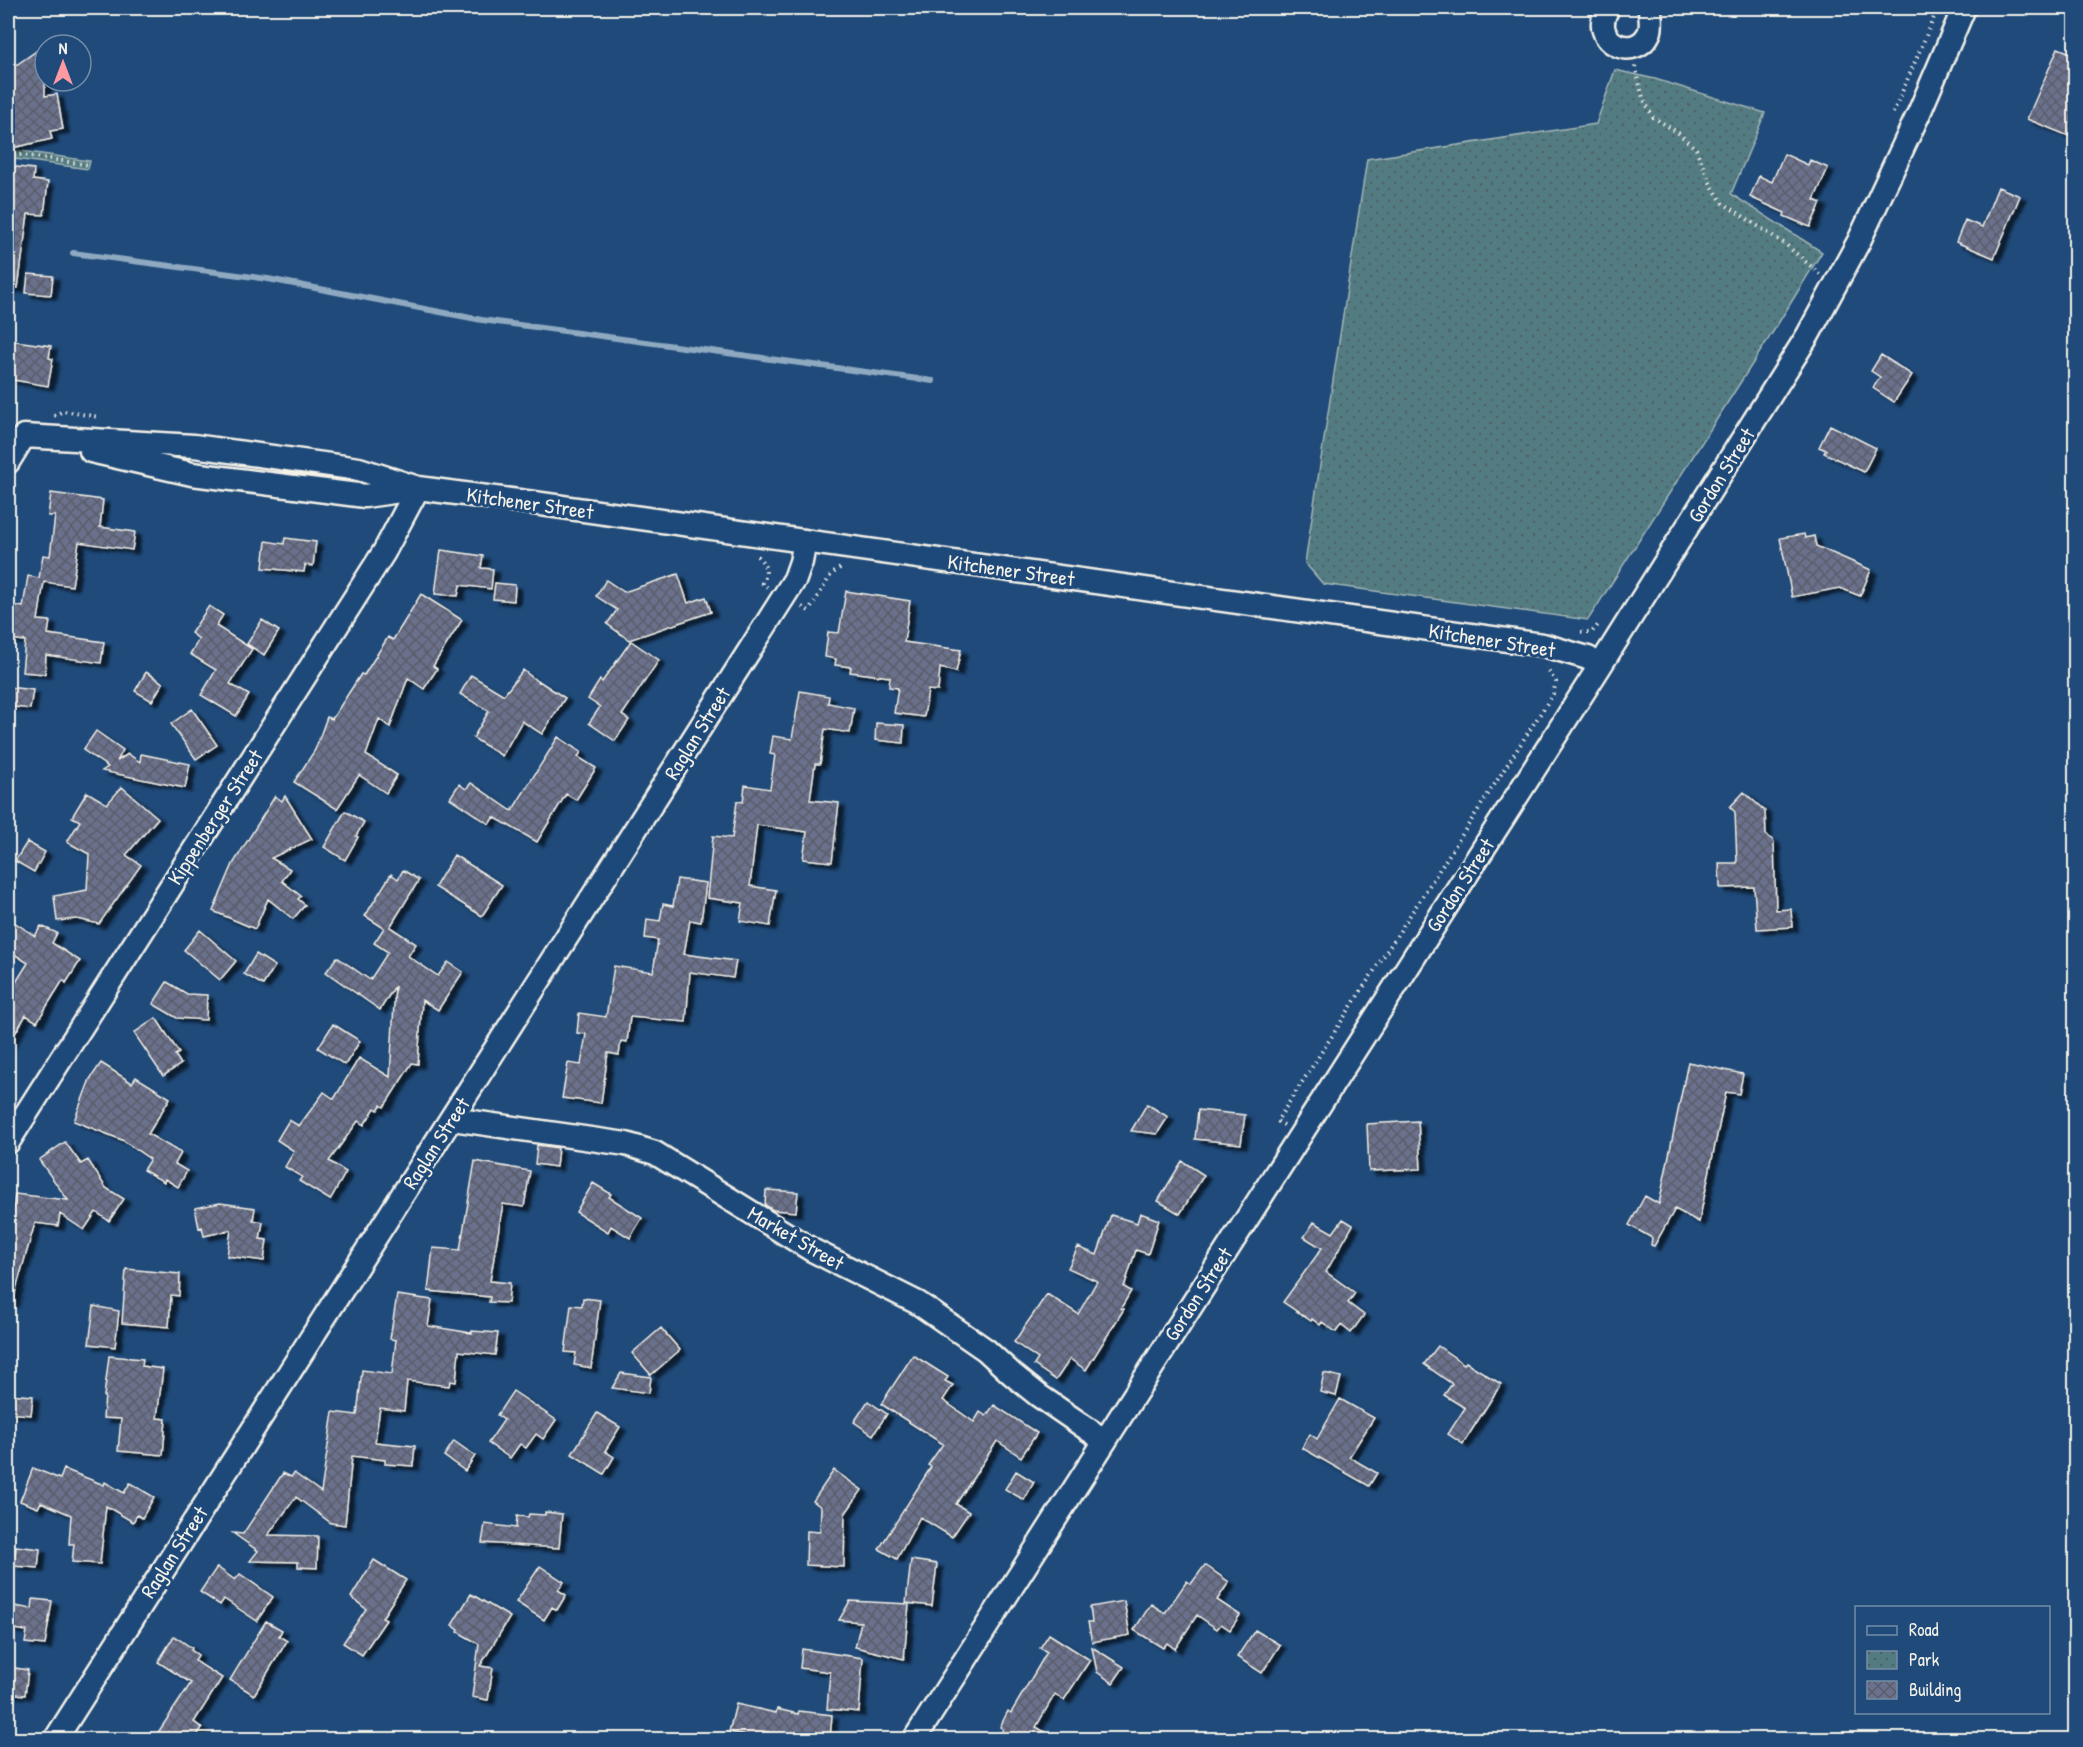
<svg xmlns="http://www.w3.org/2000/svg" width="2083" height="1747" viewBox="0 0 2083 1747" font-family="'Patrick Hand',sans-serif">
	<defs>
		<pattern id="grass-tufts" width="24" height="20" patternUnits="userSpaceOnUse" patternTransform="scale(1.5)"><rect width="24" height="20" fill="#537b82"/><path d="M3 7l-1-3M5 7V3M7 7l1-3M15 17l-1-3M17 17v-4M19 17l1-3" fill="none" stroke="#4e6467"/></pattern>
		<pattern id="park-dots" width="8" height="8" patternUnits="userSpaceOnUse" patternTransform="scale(1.5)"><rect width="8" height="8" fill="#537b82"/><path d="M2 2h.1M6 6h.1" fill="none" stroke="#4e6467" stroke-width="1.8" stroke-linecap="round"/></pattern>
		<pattern id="building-cross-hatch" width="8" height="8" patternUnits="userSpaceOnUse" patternTransform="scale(1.5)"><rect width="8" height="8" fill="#6a718c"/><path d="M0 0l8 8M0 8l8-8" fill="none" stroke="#5a5c69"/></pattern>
		<filter id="shadow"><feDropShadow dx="6" dy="4" stdDeviation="1.5" flood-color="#0009"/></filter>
	</defs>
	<rect width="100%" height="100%" fill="#1f4a7a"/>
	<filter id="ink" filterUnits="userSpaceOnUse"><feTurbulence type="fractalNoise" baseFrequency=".0167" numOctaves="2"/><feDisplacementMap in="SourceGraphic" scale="12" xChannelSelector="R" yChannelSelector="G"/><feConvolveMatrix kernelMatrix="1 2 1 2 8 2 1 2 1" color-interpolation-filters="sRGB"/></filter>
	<g filter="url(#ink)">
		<path fill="url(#grass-tufts)" stroke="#a4b6b5" stroke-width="1.5" d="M8,149L90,161L88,169L8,158Z"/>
		<path fill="url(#park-dots)" stroke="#a4b6b5" stroke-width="1.5" d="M1615,70L1655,79L1765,113L1731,194L1822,252L1776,327L1588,620L1323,584L1305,563L1367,159L1596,124Z"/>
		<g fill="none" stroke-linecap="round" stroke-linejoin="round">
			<path stroke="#8ea9c0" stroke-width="6" d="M73,253L268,279L482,320L933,381"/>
		</g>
		<path fill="url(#building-cross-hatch)" stroke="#f4f1e8" stroke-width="1.5" filter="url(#shadow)" d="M45,45V96L57,94L63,129L50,131L52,139L8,149V71Z
			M2058,48L2076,55V65L2070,79L2076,82V139L2027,119Z
			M1784,154L1808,165L1810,160L1828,168L1814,200L1821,203L1810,227L1784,216L1785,213L1750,197L1759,176L1772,182Z
			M8,166L34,169L33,180L48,182L44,215L28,214L18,288H8Z
			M1998,187L2020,196L1994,258L1956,242L1965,220L1982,227Z
			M28,274L53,276L51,295L26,293Z
			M8,340L51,346L49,358L53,359L48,386L8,379Z
			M1881,355L1912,375L1894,402L1873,388L1880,377L1871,371Z
			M1830,425L1876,448L1864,472L1824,453L1826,450L1819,447Z
			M51,493L103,500L100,527L135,532L132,550L79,542L72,586L44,582L38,620L50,621L48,634L104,642L101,663L46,655L45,674L22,672L25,641L8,639V605L23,607L28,576L39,578L43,555L50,556L55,516H48Z
			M1804,534L1805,538L1814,536L1816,546L1871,570L1860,596L1840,588L1792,597L1780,538Z
			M285,538L316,542L313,566L305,565L304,572L263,568L266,541L284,544Z
			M441,550L483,556L481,568L493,569L491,589L460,585L458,596L435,594Z
			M678,574L688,603L706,597L711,612L629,640L607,624L617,610L596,596L606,580L624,592Z
			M495,583L515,585L514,601L493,599Z
			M846,591L910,601L904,642L961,650L956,672L940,668L938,691L928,690L924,717L894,713L898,688L889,687L890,677L850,672L851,667L835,665L836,659L825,657L828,632L839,633Z
			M421,594L462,620L433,666L437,669L424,689L408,678L390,727L379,719L366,755L397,775L386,793L359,775L337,809L294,782L315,750L327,717L332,719L361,674L364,675L388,637L393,640Z
			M209,606L223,615L216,626L252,649L230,684L249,695L236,716L201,695L216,670L190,654L199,639L191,633Z
			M262,620L279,631L264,655L247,644Z
			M631,641L659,660L622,715L629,720L615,741L589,723L600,707L588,699L600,680L602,682Z
			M523,670L538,682L539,681L565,698L542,734L522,721L502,756L473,738L489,711L460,694L471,675L504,695Z
			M146,672L163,683L152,701L135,691Z
			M8,687L33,690L30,709L8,706Z
			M800,691L829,696L828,703L854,708L850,733L825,729L820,764H815L810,800L839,803L832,862L803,859L807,832L757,825L750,886L776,890L770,926L740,921L743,903L707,898L713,836L732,838L737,801L743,802L745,785L770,789L775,755L770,754L773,736L792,739Z
			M192,709L217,745L196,759L171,724Z
			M876,723L904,725L903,743L875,740Z
			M96,731L123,750L117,761L128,754L140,762L141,754L190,764L185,788L102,771L108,767L83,750Z
			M558,737L581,752L578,757L596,768L576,800L566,794L537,842L494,817L489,824L450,798L459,784L466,789L471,783L512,811Z
			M122,787L158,818L126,855L141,865L99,924L77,919L57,921L54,896L87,890L89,854L67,842L80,821L72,817L87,792L107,804Z
			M1744,792L1765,811L1766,835L1773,840L1774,844L1776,910L1791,909L1792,927L1757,929L1754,887L1720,888L1719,863H1737L1735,812L1730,807Z
			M275,796L282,801L285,796L312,839L271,858L290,869L282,881L301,896L298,899L305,905L293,919L268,899L255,929L213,911L233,864Z
			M345,811L364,822L356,836L358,837L345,860L324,847Z
			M27,842L45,852L34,872L15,861Z
			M454,855L502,885L482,916L435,887Z
			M403,870L419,880L390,927L416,944L408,956L438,976L448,962L463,972L438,1010L422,1000L418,1064L412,1063L384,1107L381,1105L378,1110L375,1108L364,1125L358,1121L329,1161L346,1172L330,1200L299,1181L302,1177L285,1167L294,1151L277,1140L289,1120L299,1126L324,1092L334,1099L359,1058L390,1077L395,986L380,1010L326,972L337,957L370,980L388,952L374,943L384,928L365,916L391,874L398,879Z
			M677,879L706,883L701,922L690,920L684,954L736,961L733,978L690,972L686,1022L630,1017L627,1042L621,1041L619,1055L608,1053L601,1103L562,1098L568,1063L581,1065L586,1034L577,1033L579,1013L606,1017L614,966L653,972L658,940L645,938L647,919L660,921L663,904L673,906Z
			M8,918L35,936L41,926L57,933L52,943L80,961L66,983L63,980L37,1022L26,1015L8,1045V995L28,963L8,950Z
			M200,930L236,961L220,980L184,950Z
			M256,954L275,966L263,985L244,974Z
			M167,982L187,994L207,995L206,1020L177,1018L153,1004Z
			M156,1018L179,1053L175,1055L181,1064L163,1076L134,1033Z
			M333,1024L360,1041L345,1065L318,1048Z
			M1688,1062L1743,1074L1739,1094L1726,1092L1699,1222L1675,1209L1654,1246L1651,1245L1652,1238L1629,1225L1645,1196L1659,1204Z
			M101,1063L132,1083L136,1077L170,1098L148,1134L181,1153L175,1164L187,1171L178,1187L165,1179L164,1182L143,1170L150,1159L122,1140L74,1121L90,1079Z
			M1147,1104L1168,1117L1157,1134L1131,1131Z
			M1198,1110L1245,1115L1241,1144L1195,1139Z
			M1418,1121L1421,1169L1369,1171L1367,1124Z
			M65,1142L81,1164L88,1160L106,1188L124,1199L109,1221L96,1212L84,1230L60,1214L58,1226L35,1223L12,1303L8,1302V1244H9L15,1194L68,1200L39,1160Z
			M537,1145L558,1148L556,1167L535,1164Z
			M475,1161L530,1171L524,1207L503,1204L490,1281L510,1283L508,1303L489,1302L490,1297L428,1291L433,1248L460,1250Z
			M1182,1161L1204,1175L1180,1214L1158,1201Z
			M593,1183L611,1194L609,1197L642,1218L630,1238L611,1226L608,1232L576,1212Z
			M766,1190L798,1192L796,1212L773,1210L765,1205Z
			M220,1203L255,1208L253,1220L263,1222L260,1239L267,1240L264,1261L227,1256L231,1230L204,1236L202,1227L199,1228L195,1208Z
			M1140,1213L1159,1220L1148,1254L1136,1250L1124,1287L1131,1291L1121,1308L1124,1309L1086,1370L1070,1359L1056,1380L1034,1365L1038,1359L1014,1342L1047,1294L1078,1314L1097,1281L1068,1268L1078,1247L1097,1255L1111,1215L1137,1223Z
			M1343,1219L1353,1225L1326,1272L1355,1293L1348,1303L1364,1315L1351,1333L1341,1325L1336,1332L1322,1322L1320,1325L1312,1319L1311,1321L1283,1302L1322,1248L1304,1237L1314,1222L1333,1233Z
			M126,1269L180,1274L179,1296L171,1295L169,1327L122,1323Z
			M397,1295L432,1300L428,1326L472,1333V1331L498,1333L495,1355L459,1351L456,1382L450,1381L449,1386L407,1381L404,1411L380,1408L375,1442L415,1446L413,1466L385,1464V1460L352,1456L345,1525L331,1523L296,1497L268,1535L318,1536L317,1568L298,1567V1562L250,1561L258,1551L233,1533L243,1534L283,1473L291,1477L294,1473L321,1492L333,1412L357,1415L362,1370L392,1374L396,1340L390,1339Z
			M583,1298L600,1300L591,1368L574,1365L576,1353L565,1352L571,1305L582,1306Z
			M94,1306L119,1311L115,1347L89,1344Z
			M661,1328L680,1350L651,1375L632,1353Z
			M1438,1346L1464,1364L1466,1362L1501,1384L1463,1444L1448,1434L1465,1408L1444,1395L1452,1384L1424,1364Z
			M913,1355L948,1377L945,1381L953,1385L943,1400L974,1422L980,1412L986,1416L994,1405L1037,1433L1021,1457L997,1441L956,1504L969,1512L952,1537L920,1517L897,1559L879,1549L931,1467L928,1465L943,1444L881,1404Z
			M109,1356L143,1359L142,1366L163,1369L157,1418L166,1419L163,1455L118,1451L121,1419L103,1418L105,1396H104Z
			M621,1373L651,1377L649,1393L612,1388Z
			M1324,1373L1341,1377L1336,1396L1320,1392Z
			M513,1391L556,1420L543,1439L536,1434L526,1448L520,1444L510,1458L488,1443L504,1420L497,1415Z
			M8,1394L33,1396L31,1415L8,1413Z
			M1340,1399L1374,1418L1349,1457L1377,1473L1369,1486L1302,1448L1310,1434L1317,1439Z
			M868,1401L887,1414L873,1435L854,1422Z
			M597,1413L620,1427L605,1451L614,1457L604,1474L572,1454Z
			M454,1441L475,1456L465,1471L444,1456Z
			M33,1468L60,1479L64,1469L104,1485L105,1482L124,1493L130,1483L154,1497L142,1518L137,1515L133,1522L106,1506L100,1564L72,1562L74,1544H69L71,1515L41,1502L38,1508L20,1501Z
			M834,1470L862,1490L845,1514L844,1567L806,1565L807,1531L820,1532L821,1507L813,1501Z
			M1016,1471L1034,1482L1024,1500L1005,1489Z
			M545,1512L562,1514L559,1548L482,1543L485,1524L516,1528L517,1516L528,1517L529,1514L545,1515Z
			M16,1546L40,1549L38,1568L14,1566Z
			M374,1560L406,1580L382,1618L386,1620L362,1655L343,1643L366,1609L351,1597Z
			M911,1560L937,1564L932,1606L906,1603Z
			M1205,1565L1229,1582L1217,1600L1240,1615L1230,1630L1221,1624L1217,1629L1197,1615L1175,1649L1167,1643L1163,1648L1134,1630L1151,1604L1165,1613L1187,1581L1191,1584Z
			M540,1566L564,1582L558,1590L566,1595L557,1610L552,1607L544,1620L516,1602Z
			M217,1567L235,1580L240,1574L273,1597L257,1621L224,1599L220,1605L200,1592Z
			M471,1594L510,1617L480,1666L493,1668L488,1700L472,1697L479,1644L458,1632L459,1630L452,1625Z
			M33,1599L52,1601L45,1645L25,1643L27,1631L8,1628V1605L32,1609Z
			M850,1601L909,1604L904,1659L855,1647L861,1622L839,1620Z
			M1124,1601L1130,1635L1092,1642L1088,1622H1092L1090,1607Z
			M266,1621L282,1630L279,1636L287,1641L254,1695L230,1680Z
			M1255,1630L1280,1645L1262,1673L1237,1657Z
			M1049,1634L1090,1660L1064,1700L1055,1694L1036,1727L1059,1740H997L1003,1729L1000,1727L1008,1711L1011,1713L1047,1652L1040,1648Z
			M174,1636L192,1648L191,1650L198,1655L195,1661L222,1678L194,1722L202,1728L194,1740H153L191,1683L158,1662Z
			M1092,1647L1124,1667L1113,1683L1097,1672Z
			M802,1649L863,1658L859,1712L827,1709L830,1672L800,1668Z
			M8,1667L28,1670L25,1695L8,1693Z
			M736,1704L776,1713L777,1709L798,1714L799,1711L832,1715L830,1740H797L763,1731L761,1739L729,1732Z"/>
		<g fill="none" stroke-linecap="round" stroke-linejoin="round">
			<g stroke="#f4f1e8" stroke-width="27">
				<path id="street" d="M1608,8C1587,42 1637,64 1650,31C1652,24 1650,15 1650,8
					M24,436L194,446L359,469L418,488L534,503L1543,645L1588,658L1600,666
					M91,451L192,474L365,496L414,489
					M8,462L24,436
					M452,1119L626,1144L655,1153L812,1250L918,1303L986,1350L1012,1374L1038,1395L1105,1441
					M8,1142L384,552L418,488
					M55,1740L795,579L801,562L805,541
					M914,1740L1600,666L1808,335L1859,241L1919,113L1964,8"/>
			</g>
			<path stroke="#f4f1e8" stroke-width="4" stroke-dasharray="1.5 4.5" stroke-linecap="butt" d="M1635,66L1643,98L1653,117L1677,132L1696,149L1711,185L1723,203L1785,244L1820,274
				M1893,113L1938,8
				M8,153L90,165
				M54,416L63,411L99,417
				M757,556C766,564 769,573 762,583L767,587
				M802,607L809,611L831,575L840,568
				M1581,632H1592L1598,625
				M1284,1125L1277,1121L1553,694L1556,682L1546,668"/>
			<use href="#street" stroke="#1f4a7a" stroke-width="22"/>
		</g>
	</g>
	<g text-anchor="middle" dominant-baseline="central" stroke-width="6" stroke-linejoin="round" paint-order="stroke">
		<g font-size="21" fill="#f4f1e8" stroke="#1f4a7a">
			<text transform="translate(1721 475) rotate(-58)">Gordon Street</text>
			<text transform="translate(530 503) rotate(8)">Kitchener Street</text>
			<text transform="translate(1011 570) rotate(8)">Kitchener Street</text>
			<text transform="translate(1492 640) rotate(9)">Kitchener Street</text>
			<text transform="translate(697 733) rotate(-58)">Raglan Street</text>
			<text transform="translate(215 817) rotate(-57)">Kippenberger Street</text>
			<text transform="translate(1460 885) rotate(-57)">Gordon Street</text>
			<text transform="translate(436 1143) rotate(-57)">Raglan Street</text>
			<text transform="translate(796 1238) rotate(30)">Market Street</text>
			<text transform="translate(1198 1294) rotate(-57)">Gordon Street</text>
			<text transform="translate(174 1552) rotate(-57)">Raglan Street</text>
		</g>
	</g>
	<rect width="2083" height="1747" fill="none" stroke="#1f4a7a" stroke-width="30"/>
	<rect x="15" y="15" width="2053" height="1717" fill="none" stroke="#f4f1e8" stroke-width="2" filter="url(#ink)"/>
	<rect x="1855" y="1606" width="195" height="108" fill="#1f4a7a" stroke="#748da6" stroke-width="1.5"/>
	<rect x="1867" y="1626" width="30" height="9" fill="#1f4a7a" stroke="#748da6" stroke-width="1.5"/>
	<text x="1909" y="1636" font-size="18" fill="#f4f1e8">Road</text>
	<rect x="1867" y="1651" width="30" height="18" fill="url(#park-dots)" stroke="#748da6" stroke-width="1.5"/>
	<text x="1909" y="1666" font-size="18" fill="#f4f1e8">Park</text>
	<rect x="1867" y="1681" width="30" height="18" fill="url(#building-cross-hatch)" stroke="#748da6" stroke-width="1.5"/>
	<text x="1909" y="1696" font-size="18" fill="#f4f1e8">Building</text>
	<g transform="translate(63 63)"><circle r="28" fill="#1f4a7a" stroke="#748da6" stroke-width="1.5"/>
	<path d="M0-4.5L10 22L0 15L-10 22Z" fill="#ff9aa2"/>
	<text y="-9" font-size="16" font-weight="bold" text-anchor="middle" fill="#f4f1e8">N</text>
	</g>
</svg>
